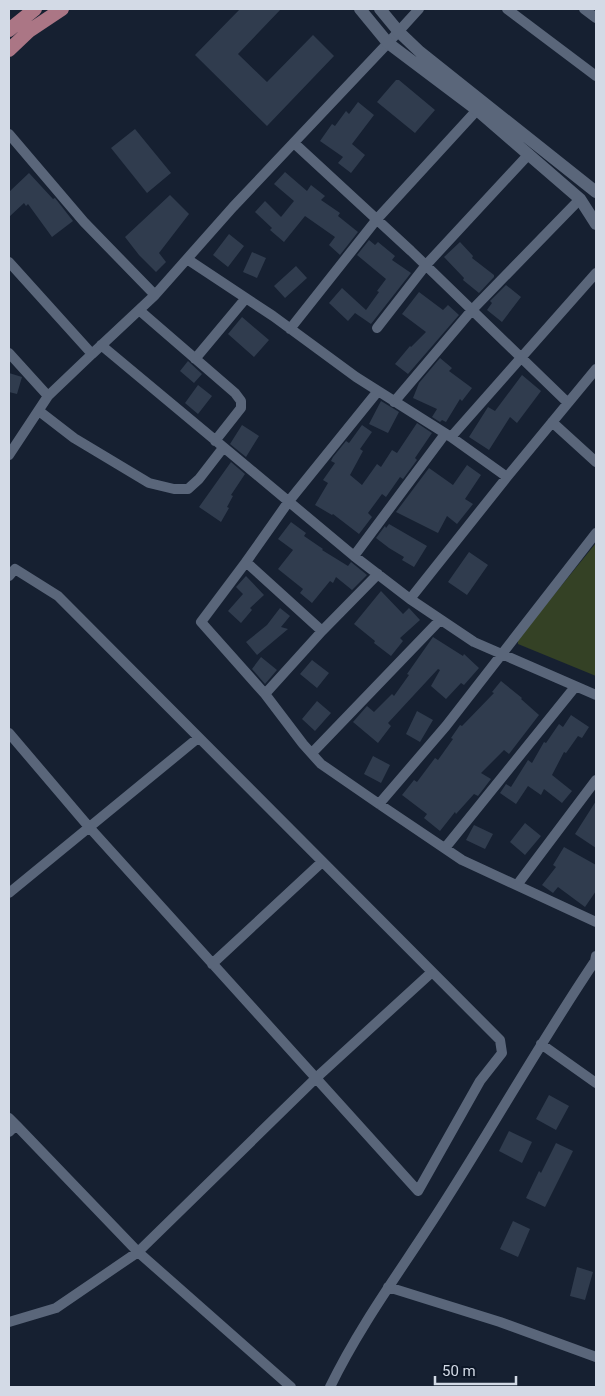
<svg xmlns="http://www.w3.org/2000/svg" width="605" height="1396" viewBox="0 0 605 1396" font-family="Roboto,sans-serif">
	<rect width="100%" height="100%" fill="#162031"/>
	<path fill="#344125" d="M596,543V676L518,644V639Z"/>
	<path fill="#303c4e" d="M240,9H281L238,54L267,82L313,35L334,56L267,126L195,55Z
		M396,80H399L435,110L415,133L377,102Z
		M358,102L374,115L352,144L365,155L351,173L338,163L343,157L320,141L332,124L335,126L346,111L349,114Z
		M135,129L171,173L147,193L111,148Z
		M285,172L307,191L311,185L325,196L321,200L340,213L338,216L358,232L340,255L329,245L335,237L305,216L284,242L270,230L272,228L255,212L265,201L281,217L294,201L274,184Z
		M29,173L53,199L55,198L73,221L52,237L28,204L26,206L24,203L9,217V192Z
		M170,195L189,214L159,253L166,262L156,272L139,255L125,237Z
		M229,234L244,246L228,267L213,255Z
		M369,240L375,245L378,242L395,256L392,260L411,273L371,324L355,313L348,321L329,303L342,288L366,310L379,292L377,291L386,279L357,255Z
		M460,242L473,256L472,258L494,275V277L479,293L463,280L464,278L444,257Z
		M252,252L266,258L257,278L243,272Z
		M296,266L307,278L285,298L274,286Z
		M506,285L521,297L502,322L487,310L492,303L490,301Z
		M419,292L443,310L448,305L459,315L408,374L395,364L410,346L411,347L426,332L402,314Z
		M242,317L269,340L254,357L228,334Z
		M440,358L452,368L449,371L472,388L462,401L460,399L446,422L442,420L440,422L432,417L437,409L413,398L419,383Z
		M188,361L202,374L194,383L180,371Z
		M9,373L22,377L17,394L9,392Z
		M522,375L541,391L517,423L510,417L489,450L469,437L488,407L495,411Z
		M198,385L212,396L198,414L185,403Z
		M381,401L399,412L388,433L369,424Z
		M417,423L432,433L415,458L417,460L403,479L400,477L386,497L382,494L368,513L372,517L359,534L333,514L332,515L315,505L328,483L323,480L335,463L331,461L333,457L346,441L349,443L362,425L372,432L360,449L363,451L350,475L362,485L377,464L381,467L392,450L397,453Z
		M242,425L259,436L246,457L230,444Z
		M231,462L245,474L231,495L233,496L227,507L229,508L221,522L199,507Z
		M467,465L481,475L465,499L473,504L457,524L447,516L438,533L396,512L429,468L453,485Z
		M291,522L306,533L304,536L323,549L322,550L348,566L351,562L367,575L352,590L336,577L333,583L330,581L312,603L300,593L303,589L278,569L293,550L278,539Z
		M389,524L427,546L414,567L402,560L404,557L389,548L376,538L385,526L386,528Z
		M469,552L488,565L467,595L448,582Z
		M246,576L264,595L250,608L252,610L241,623L228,611L243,594L236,587Z
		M381,591L403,614L409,608L420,620L400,638L403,641L391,656L374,643L375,641L354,624Z
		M280,608L290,616L281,627L288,629L257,655L246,642L267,625Z
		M433,637L463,656L464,654L479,668L464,685L461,683L446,699L431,686L440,670L438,669L388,723L391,726L378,743L353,722L367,706L374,712L392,694L394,696L409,675L407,674Z
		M261,657L277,670L265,684L252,669Z
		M312,660L329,673L317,688L300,674Z
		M501,681L522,698L521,699L539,715L509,754L504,750L481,773L491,779L478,796L474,794L456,814L455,812L440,831L424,818L427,814L402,795L414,780L417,782L435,758L438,760L453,739L451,738L460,725L462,726L494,693L492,692Z
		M317,701L331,713L315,731L302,719Z
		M417,711L433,720L420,742L406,734Z
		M571,715L589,727L582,738L578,736L566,753L564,752L552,775L572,791L562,803L544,789L541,795L528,786L516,804L500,793L506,784L511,787L528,760L532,763L544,742L546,743L559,724L563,727Z
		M373,756L390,765L381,783L364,774Z
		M596,801V848L575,834Z
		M525,823L541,836L525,855L510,842Z
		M474,825L493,834L485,849L466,840Z
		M564,847L596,865V891L585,907L558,887L553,893L542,885L556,867L553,865Z
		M549,1095L569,1106L556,1130L536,1119Z
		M509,1131L532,1142L522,1163L499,1151Z
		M556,1143L573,1151L545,1207L526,1198L539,1171L541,1173Z
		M513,1221L530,1229L518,1257L500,1249Z
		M577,1267L593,1272L585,1300L570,1296Z"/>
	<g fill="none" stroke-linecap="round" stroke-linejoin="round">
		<path stroke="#5a667a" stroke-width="10" d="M507,9L596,76
			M584,9L596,18
			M9,134L84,222L155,295
			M294,143L411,251L568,403
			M187,259L273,316L356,377L451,437L507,477
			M9,262L92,354L48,396L9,455
			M139,310L235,393L241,401V408L215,441
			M377,328L426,265L529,154
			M290,329L377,219L477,110
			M101,345L354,556L410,599L474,642L596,695
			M9,353L48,396
			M92,354L155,295L233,207L388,43L419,9
			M195,359L246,298
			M394,402L472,310L580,199
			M39,411L74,438L149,483L174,489H188L199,479L223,448
			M552,422L596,462
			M451,437L596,273
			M354,556L445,434
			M246,562L201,622L265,694
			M378,574L322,631L265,694L303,744L321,764L379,804L462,860L596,922
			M9,576L15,569L58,596L500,1040L502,1053L480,1081L418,1191L89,827L9,733
			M410,599L507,477L596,369
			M322,631L246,562L289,501L378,391
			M312,753L440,620
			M379,804L446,726L596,533
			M445,848L575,687
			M517,885L596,780
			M9,893L198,738
			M212,964L322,862
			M541,1044L596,1083
			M9,1118L16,1125L9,1132
			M16,1125L138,1252L291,1387
			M388,1287L500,1322L596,1357
			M9,1322L56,1308L138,1252L316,1078L432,972
			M330,1387C361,1323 404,1266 442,1206C494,1125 541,1041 595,961L596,956"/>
		<path stroke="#5a667a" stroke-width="12" d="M360,9L388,43L477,110L580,199L596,224
			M380,9L399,32L420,52L596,192"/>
		<path stroke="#ab7685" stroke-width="14" d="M9,30L35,9
			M9,50L29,31L62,9"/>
	</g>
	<rect width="605" height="1396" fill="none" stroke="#d3dae6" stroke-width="20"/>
	<path d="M435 1376v8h81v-8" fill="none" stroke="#d3dae6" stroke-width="2.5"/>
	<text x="442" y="1376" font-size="15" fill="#d3dae6" stroke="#0d1727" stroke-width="4" paint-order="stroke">50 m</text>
</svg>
